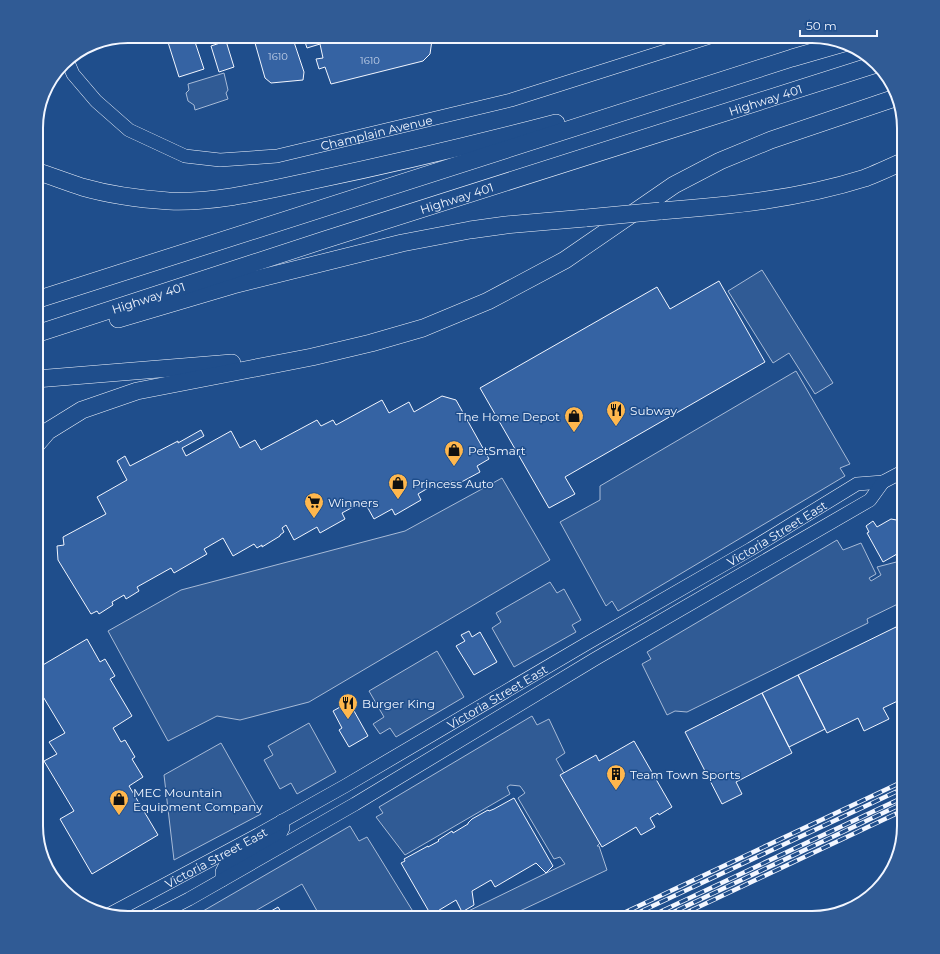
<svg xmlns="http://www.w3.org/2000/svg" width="940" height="954" viewBox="0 0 940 954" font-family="Montserrat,sans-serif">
	<rect width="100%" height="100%" fill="#1f4e8c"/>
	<path fill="#305b95" stroke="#a8bbd7" d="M224,73L228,90L226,93L228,99L195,110L194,105L188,101L186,93L189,90L188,84Z
		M762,270L833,383L815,394L789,353L773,363L728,291Z
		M796,371L850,464L840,468L845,476L618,611L612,601L606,606L560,522L600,500V486Z
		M502,478L550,560L309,702L240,720L217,716L168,741L108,631L181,590L405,531Z
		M837,540L843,550L861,543L876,574L869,578L871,581L881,575L877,567L904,560V601L867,619L868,623L687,712L675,711L667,715L642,664L651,659L647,652Z
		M550,582L557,593L564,589L581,620L572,625L576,632L514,667L492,628L501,622L496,613Z
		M437,651L464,697L396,737L390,728L380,734L373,724L384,717L369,691Z
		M532,716L537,725L549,719L565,753L556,759L602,841L597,846H599L607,870L505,918H454L565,864L560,857L554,859L518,798L525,793L520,786L510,785L507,787L510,794L405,855L376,817L383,813L379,807Z
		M309,723L336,772L297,794L291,783L280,789L264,760L273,755L268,746Z
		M221,743L261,814L174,860L164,775Z
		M350,826L359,841L367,837L417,918H321L302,884L243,918H191Z"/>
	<path fill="#3563a3" stroke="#f2f6ff" d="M166,36H193L204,69L179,77Z
		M247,36H292L304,72L303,80L271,83L265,78L253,36Z
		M303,36H438L432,40L430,54L423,61L331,84L325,67L319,69L316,59L323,58L320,44L307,48Z
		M226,41L234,67L219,72L211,46Z
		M719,281L765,362L565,477L575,494L549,508L480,388L657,287L670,309Z
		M442,396L456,400L489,459L477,466L480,472L454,486L452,481L438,489L435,484L418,494L421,500L395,515L392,509L374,519L364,501L342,513L345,519L320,533L317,527L294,540L286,525L282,528L284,532L280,535V536L262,547V545L257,548L254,544L233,556L223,538L204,549L207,554L174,573L171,568L137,587L139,591L126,599L124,595L112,602L113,605L99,614L97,611L91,614L58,560L57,546L64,545L63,537L106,514L97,497L127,480L117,461L125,456L130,466L178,441V443L201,430L204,436L182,448L186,456L231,431L240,448L255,440L261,450L317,420L321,426L333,420L336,425L382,400L389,413L409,402L414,412Z
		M891,519L902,521L904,525V550L883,562L867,533L869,532L866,526L873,521L877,527Z
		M904,623V642L896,627Z
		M896,627L904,642V698L883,708L889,719L864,731L858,718L827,733L798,675Z
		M469,631L472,637L480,632L497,662L474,675L456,646L465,641L461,635Z
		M87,639L100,662L105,659L115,676L110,679L132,716L113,728L121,742L125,740L135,757L132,759L143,777L129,786L158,835L92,874L60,819L74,811L44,761L57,754L49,742L65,733L36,685V669Z
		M798,675L825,729L789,747L762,693Z
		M762,693L792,753L736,782L742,794L722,804L685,732Z
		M349,702L368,736L349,747L339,730L342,728L333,711Z
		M634,741L672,807L659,815L658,813L650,818L655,827L641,835L636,827L602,847L560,775L596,755L599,761Z
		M514,798L553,866L546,873L536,863L495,887L491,880L472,891L474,905L462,912L456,900L431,915L401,863L405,861L404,859L428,846V847L439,841L438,840L452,831L453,833L468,824V823L472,819L488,810L489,811L494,809Z
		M278,907L285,918H259Z"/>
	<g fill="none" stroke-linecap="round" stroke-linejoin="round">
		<g stroke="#f2f6ff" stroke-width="14">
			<g id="secondary">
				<path id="s1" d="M67,60L73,74L96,101L129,130L185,156L220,160L277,156L511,100L713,36"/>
				<path d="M222,880V872L225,866L280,834L283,828L282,821"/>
				<path id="s2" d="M110,914L254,837L345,786L586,644L751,549L857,484L883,482L904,471"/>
				<path d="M152,918L189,899L355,804L595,659L870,500L883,482"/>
			</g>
		</g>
		<g stroke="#f2f6ff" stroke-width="18">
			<g id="motorway">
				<path d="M36,171C51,176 67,182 82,187C110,195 139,199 169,201C217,203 268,190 315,180C396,163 476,144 556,123"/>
				<path d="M660,211C729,206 799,199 865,178C878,173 891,167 904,161"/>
				<path d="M36,300L792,58L844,43"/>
				<path d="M118,319L233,285L402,243L470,230L506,225L586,218"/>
				<path id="s3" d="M36,334L324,240L877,64"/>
				<path d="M36,379L232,363"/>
				<path d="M36,445L48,431L82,410L137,391L312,357L371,343L423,328L488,301L565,260L674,185L720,161L771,140L898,97"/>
			</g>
		</g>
		<use href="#secondary" stroke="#1f4e8c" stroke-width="13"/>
		<use href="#motorway" stroke="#1f4e8c" stroke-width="17"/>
		<g stroke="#f2f6ff" stroke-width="4.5">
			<path id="rail" d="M613,918L904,781
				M627,918L904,788
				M647,918L904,797
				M661,918L904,803
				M675,918L904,810"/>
		</g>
		<use href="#rail" stroke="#1f4e8c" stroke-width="3" stroke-dasharray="9" stroke-linecap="butt"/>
		<g stroke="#f2f6ff" stroke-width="18" stroke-linecap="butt">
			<path id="motorway-bridge" d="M586,218L660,211"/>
		</g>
		<use href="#motorway-bridge" stroke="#1f4e8c" stroke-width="17"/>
	</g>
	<defs>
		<g id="restaurant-pin" transform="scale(1)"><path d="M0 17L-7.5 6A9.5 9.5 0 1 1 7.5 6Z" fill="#ffb74d" stroke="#1f4e8c"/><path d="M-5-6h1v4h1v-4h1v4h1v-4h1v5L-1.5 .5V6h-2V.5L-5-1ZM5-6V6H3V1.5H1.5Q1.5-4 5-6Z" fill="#111"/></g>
		<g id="shop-pin" transform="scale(1)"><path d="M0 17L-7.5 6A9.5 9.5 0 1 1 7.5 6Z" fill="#ffb74d" stroke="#1f4e8c"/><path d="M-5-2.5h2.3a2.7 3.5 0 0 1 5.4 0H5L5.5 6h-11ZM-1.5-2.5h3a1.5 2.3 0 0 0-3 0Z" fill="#111"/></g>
		<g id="supermarket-pin" transform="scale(1)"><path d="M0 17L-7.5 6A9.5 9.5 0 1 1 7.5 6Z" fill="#ffb74d" stroke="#1f4e8c"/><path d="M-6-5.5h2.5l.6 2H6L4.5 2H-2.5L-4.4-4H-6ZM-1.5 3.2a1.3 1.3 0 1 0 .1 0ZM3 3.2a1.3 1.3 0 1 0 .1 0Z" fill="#111"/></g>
		<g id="building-pin" transform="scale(1)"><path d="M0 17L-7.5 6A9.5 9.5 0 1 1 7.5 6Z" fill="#ffb74d" stroke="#1f4e8c"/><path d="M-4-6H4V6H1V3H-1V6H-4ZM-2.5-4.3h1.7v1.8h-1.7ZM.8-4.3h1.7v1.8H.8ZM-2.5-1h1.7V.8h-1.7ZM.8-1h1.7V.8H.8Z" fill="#111"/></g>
	</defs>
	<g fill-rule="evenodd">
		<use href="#restaurant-pin" x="616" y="410"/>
		<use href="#shop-pin" x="574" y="416"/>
		<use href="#shop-pin" x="454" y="450"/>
		<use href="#shop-pin" x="398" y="483"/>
		<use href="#supermarket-pin" x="314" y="502"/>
		<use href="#restaurant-pin" x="348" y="703"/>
		<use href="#building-pin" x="616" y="774"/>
		<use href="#shop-pin" x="119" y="799"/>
	</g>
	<g text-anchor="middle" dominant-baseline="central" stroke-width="3" stroke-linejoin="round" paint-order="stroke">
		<g font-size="10" fill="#c3d1e8">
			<text x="278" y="56">1610</text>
			<text x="370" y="60">1610</text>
		</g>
		<g font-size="12" fill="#f2f6ff" stroke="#1f4e8c">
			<text stroke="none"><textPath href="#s3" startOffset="766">Highway 401</textPath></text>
			<text stroke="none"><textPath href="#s1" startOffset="351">Champlain Avenue</textPath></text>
			<text stroke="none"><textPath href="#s3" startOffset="442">Highway 401</textPath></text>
			<text stroke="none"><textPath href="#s3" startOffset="118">Highway 401</textPath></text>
			<text stroke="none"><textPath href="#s2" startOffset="768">Victoria Street East</textPath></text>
			<text stroke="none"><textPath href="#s2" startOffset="444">Victoria Street East</textPath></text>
			<text stroke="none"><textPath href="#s2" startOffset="120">Victoria Street East</textPath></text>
		</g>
		<g font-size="12" fill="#f2f6ff" stroke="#1f4e8c" text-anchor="start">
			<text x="630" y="410">Subway</text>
			<text x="560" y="416" text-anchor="end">The Home Depot</text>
			<text x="468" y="450">PetSmart</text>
			<text x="412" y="483">Princess Auto</text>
			<text x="328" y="502">Winners</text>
			<text x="362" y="703">Burger King</text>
			<text x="630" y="774">Team Town Sports</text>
			<text x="133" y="792">MEC Mountain<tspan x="133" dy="14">Equipment Company</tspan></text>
		</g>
	</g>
	<path d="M0 0H940V954H0ZM128 43H812A85 85 0 0 1 897 128V826A85 85 0 0 1 812 911H128A85 85 0 0 1 43 826V128A85 85 0 0 1 128 43Z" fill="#305b95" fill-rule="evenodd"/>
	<path fill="none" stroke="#f2f6ff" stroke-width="2" d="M128 43H812A85 85 0 0 1 897 128V826A85 85 0 0 1 812 911H128A85 85 0 0 1 43 826V128A85 85 0 0 1 128 43Z"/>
	<path d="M800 30v6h77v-6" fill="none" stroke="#f2f6ff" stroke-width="2"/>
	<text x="806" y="30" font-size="12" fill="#f2f6ff" stroke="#1f4e8c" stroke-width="3" paint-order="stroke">50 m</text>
</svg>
